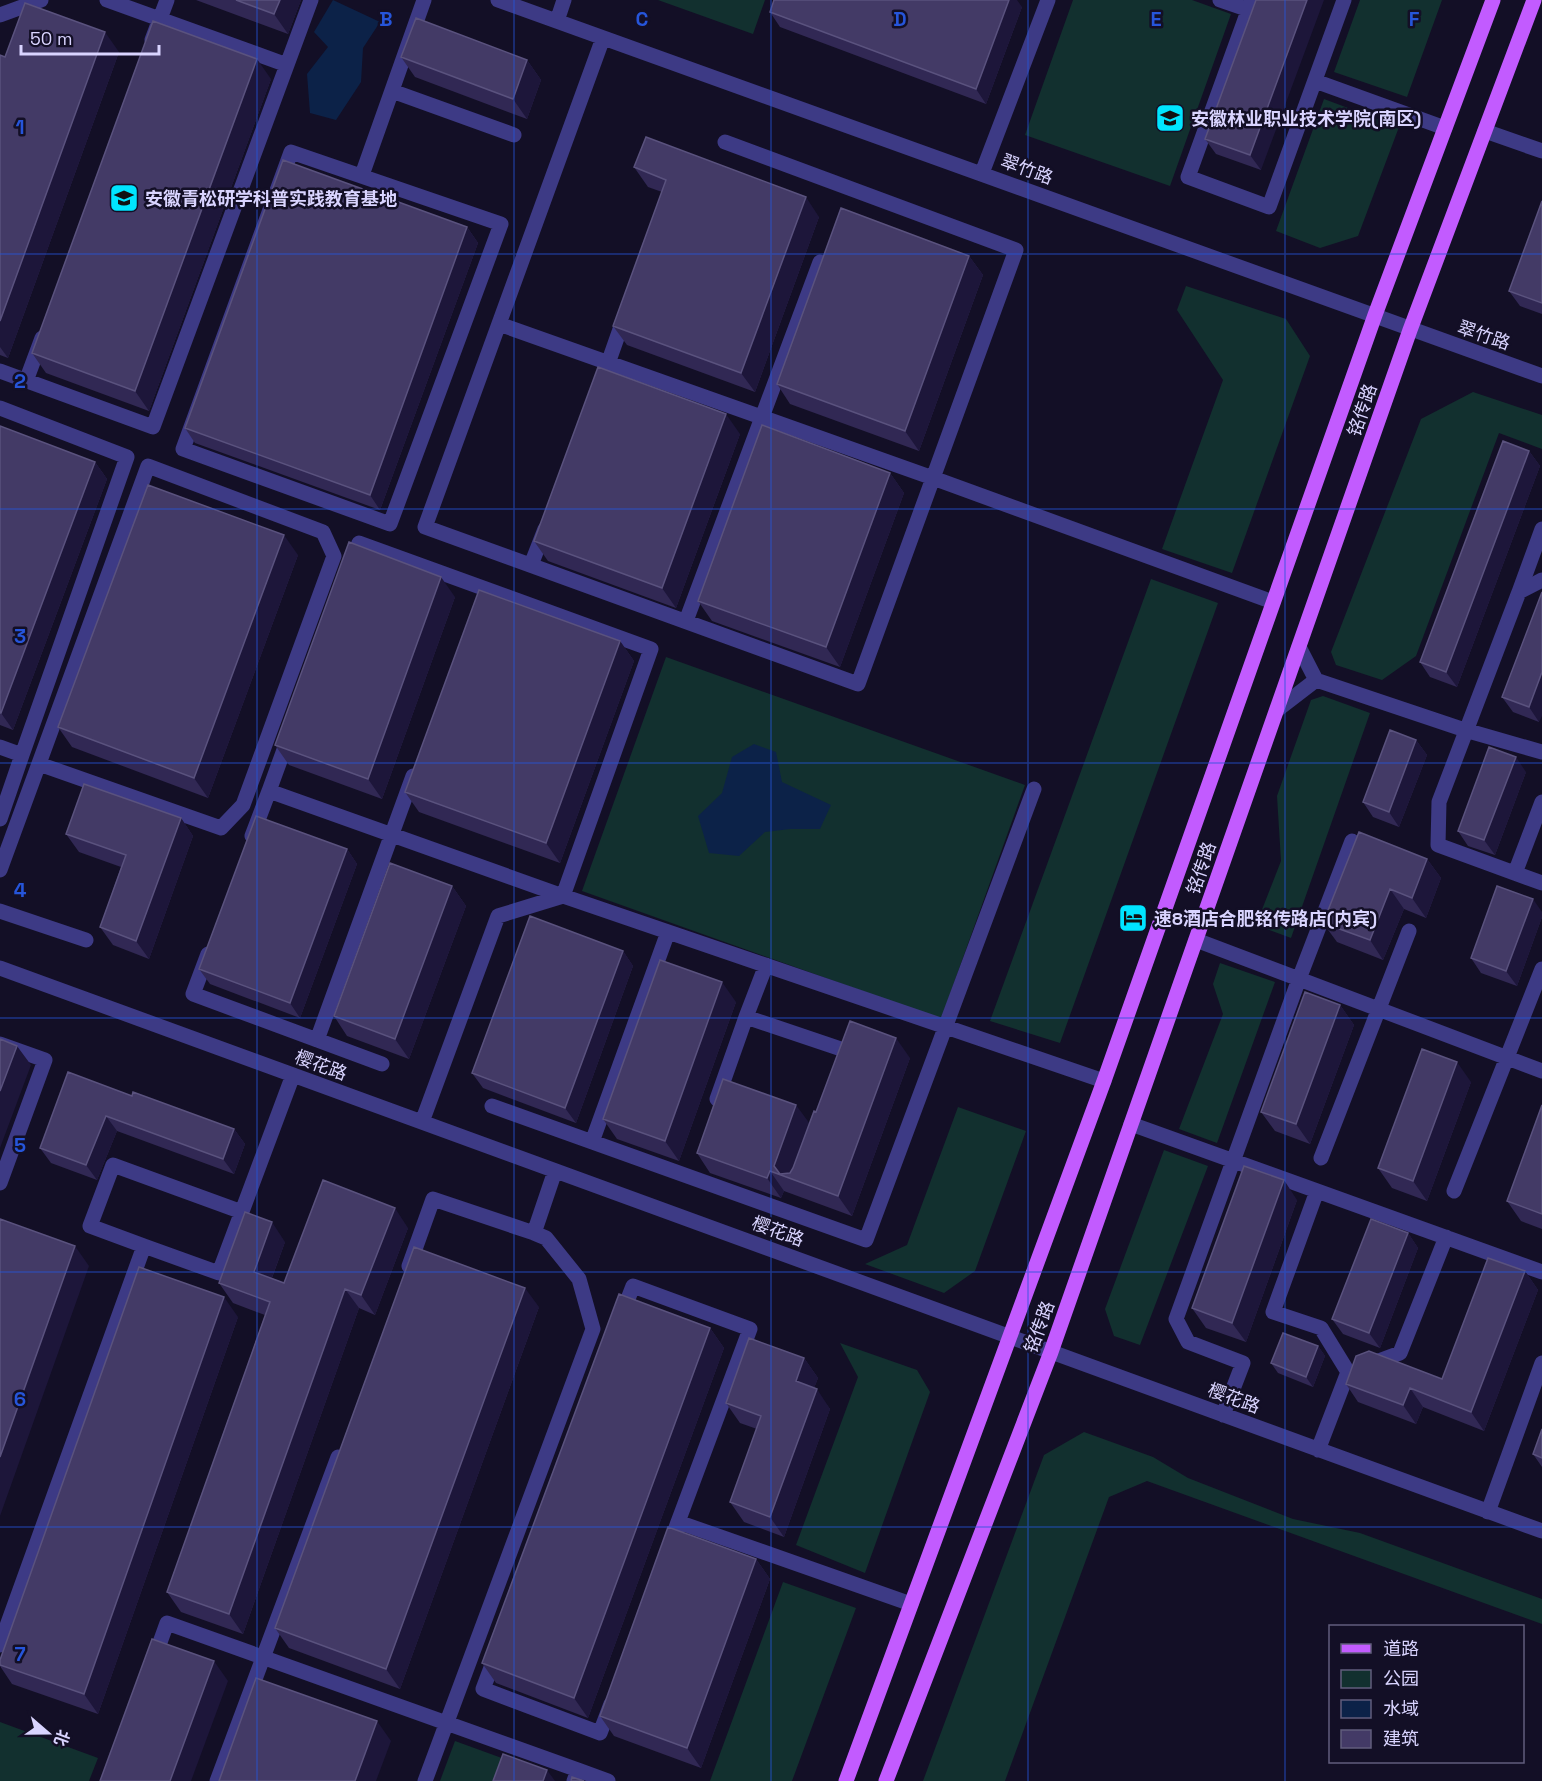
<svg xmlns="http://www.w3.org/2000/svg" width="1542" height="1781" viewBox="0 0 1542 1781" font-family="'Space Grotesk','Noto Sans SC',sans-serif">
	<rect width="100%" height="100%" fill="#130f26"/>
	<path fill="#12302f" d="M658,0H765L753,34Z
		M1073,0H1192L1231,14L1170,186L1025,135Z
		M1360,0H1442L1407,97L1334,72Z
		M1324,99L1399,127L1358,236L1320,248L1276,231Z
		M1186,286L1286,319L1310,356L1232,573L1162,549L1223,380L1177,310Z
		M1473,392L1542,415V449L1499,433L1416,656L1382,680L1336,665L1331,652L1421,419Z
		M1151,579L1218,603L1060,1043L990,1021Z
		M666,657L1025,785L941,1019L582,891Z
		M1323,696L1370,713L1291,938L1256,925L1281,861L1277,796L1311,700Z
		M1220,963L1275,982L1217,1143L1179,1129L1223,1014L1213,984Z
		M958,1107L1026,1131L975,1271L944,1293L865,1264L907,1245Z
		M1164,1150L1208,1166L1140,1345L1114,1336L1105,1309Z
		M840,1343L917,1370L930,1392L865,1573L796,1545L858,1377Z
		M1084,1432L1153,1457L1188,1478L1293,1519L1360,1533L1542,1599V1624L1147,1481L1109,1497L1005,1781H923L1044,1455Z
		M783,1582L856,1608L792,1781H710Z
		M0,1722L98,1758L89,1781H0Z
		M455,1741L510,1761L503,1781H440Z"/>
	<path fill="#0c2248" d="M333,0L380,22L363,48L361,82L336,120L310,113L307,74L328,47L314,32Z
		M754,744L776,752L782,782L831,805L820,829H790L765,832L739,856L709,853L698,816L722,793L732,757Z"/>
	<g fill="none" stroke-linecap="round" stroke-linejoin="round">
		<path stroke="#3d3a85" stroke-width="15" d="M107,0L287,65
			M498,0L1542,376
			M1220,0L1249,10
			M1252,0L1188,177L1269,207L1344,0
			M0,15L41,0
			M557,21L564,0
			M603,38L425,527L858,684L933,478L1273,602
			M152,40L167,0
			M1315,81L1445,128
			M392,91L514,135
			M1485,131L1542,151
			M291,152L501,224L390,524L183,449Z
			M982,173L1048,0
			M362,175L424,0
			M499,324L933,478L1016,250L725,142
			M0,371L153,427L311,0
			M605,372L625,315
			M26,381L42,338
			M0,408L127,457L22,755L0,747
			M351,564L359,543L651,649L563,896L498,916L422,1122
			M531,565L545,529
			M1542,580L1519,592L1439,802L1438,845L1542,883
			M1519,592L1542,529
			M686,621L820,262
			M1316,680L1465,730L1542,752
			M1277,710L1316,680L1299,647
			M289,736L269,791L563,896L1104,1081
			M0,819L22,755
			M252,836L269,791
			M0,870L148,466L323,532L334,556L243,805L221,828L39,764
			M1515,873L1542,802
			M0,911L86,940
			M1196,940L1542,1071
			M208,954L193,994L382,1064
			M766,965L746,1017L847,1051L843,1061
			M0,968L1542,1531
			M317,1040L413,776
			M0,1044L45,1060L0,1183
			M717,1099L746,1017
			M492,1106L866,1240L1034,789
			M1131,1124L1542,1272
			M592,1142L668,932
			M1321,1158L1409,931
			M1317,1191L1273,1312L1321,1328L1348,1372L1318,1450
			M1454,1191L1542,969
			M144,1246L90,1226L113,1165L242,1212
			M409,1266L433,1199L534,1233
			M621,1317L633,1286L750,1329L678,1522
			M1368,1365L1400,1353L1446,1237
			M1223,1415L1243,1363L1188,1342L1176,1319L1299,979L1352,841
			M1488,1512L1542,1363
			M669,1547L678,1522L911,1604
			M0,1645L144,1246L219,1273L293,1075
			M495,1657L483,1689L600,1733L611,1704
			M154,1659L167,1623L578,1770L574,1781
			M578,1770L608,1781
			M217,1781L338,1457
			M425,1781L593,1329L579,1279L546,1238L534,1233L555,1171"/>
		<path stroke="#c25bff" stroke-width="15" d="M846,1781L1104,1081L1375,315L1493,0
			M886,1781L1051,1352L1410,330L1534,0"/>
	</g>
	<path fill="#312854" d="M196,0H301L288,34Z
		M1256,0L1261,170L1216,154L1205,139Z
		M1022,7L986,104L780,27L770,12Z
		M119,52L8,358L0,355V55L5,57Z
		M401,57L527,60L541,80L527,119L415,77Z
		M271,79L149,411L46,373L32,353Z
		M634,167L819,217L755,392L627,345L613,326L662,192L648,187Z
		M1542,201V314L1520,306L1509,291Z
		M467,227L478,243L380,510L195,443L185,428Z
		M969,256L983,275L919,451L790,404L777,384Z
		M0,426L95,462L107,479L13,730L0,725Z
		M740,434L676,608L548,561L534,541Z
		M1529,451L1540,466L1457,687L1430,677L1420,662Z
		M890,473L904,493L840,667L712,621L698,601Z
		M298,555L208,798L72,747L58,727Z
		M1542,592L1539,722L1513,712L1502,697Z
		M455,597L382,799L289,765L275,745Z
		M620,641L634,661L560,863L419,812L405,792Z
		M1416,740L1427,755L1399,827L1373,817L1363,802Z
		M1526,772L1495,855L1468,846L1458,831Z
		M181,818L193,836L149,959L113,945L100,927L121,867L79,852L66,834Z
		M347,849L357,864L300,1018L210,984L199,969Z
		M1427,859L1441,878L1426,918L1404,909L1383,960L1337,942L1323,923Z
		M452,886L466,906L409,1059L347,1036L334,1016Z
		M1542,912V917L1517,986L1481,973L1471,958Z
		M623,951L633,966L576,1123L483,1088L472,1073Z
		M736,1002L679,1161L617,1139L603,1119Z
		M1340,1005L1354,1025L1310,1144L1275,1131L1261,1112Z
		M910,1058L852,1216L784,1191L781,1198L710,1173L697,1153L809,1124L816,1112Z
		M1471,1082L1427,1201L1392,1188L1378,1168Z
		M132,1096L234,1129L245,1144L234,1174L117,1131L97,1180L51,1163L40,1148Z
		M1542,1105V1229L1521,1221L1507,1201Z
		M1297,1200L1246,1342L1206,1328L1192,1308Z
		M408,1228L375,1315L359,1308L243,1634L181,1612L167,1592L265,1315L233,1303L219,1283L285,1242L272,1278L284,1283Z
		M1408,1233L1418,1248L1380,1348L1343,1334L1332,1319Z
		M1525,1271L1538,1290L1484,1431L1423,1407L1416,1424L1358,1402L1346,1384L1442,1379Z
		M539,1307L400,1689L289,1648L275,1628Z
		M238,1317L98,1714L12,1684L0,1666V1660Z
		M710,1328L724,1348L588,1718L496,1683L482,1663Z
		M1318,1346L1325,1356L1313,1387L1278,1373L1271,1363Z
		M804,1358L818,1378L814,1388L830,1409L784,1537L744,1522L730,1502L757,1429L740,1423L726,1403Z
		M1542,1429V1467L1533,1454Z
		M756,1559L770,1579L701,1768L614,1736L600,1716Z"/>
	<path fill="#1d163a" d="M280,0H301L288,34L274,14Z
		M1009,0H1017L1022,7L986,104L976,89Z
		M1307,0H1324L1261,170L1250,155Z
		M105,32L119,52L8,358L0,347V321Z
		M257,59L271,79L149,411L135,391Z
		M527,60L541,80L527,119L513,99Z
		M806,197L819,217L755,392L741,373Z
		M467,227L478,243L380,510L370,495Z
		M969,256L983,275L919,451L905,431Z
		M726,414L740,434L676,608L662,588Z
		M1529,451L1540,466L1457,687L1446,672Z
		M95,462L107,479L13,730L1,713Z
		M890,473L904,493L840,667L826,647Z
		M284,535L298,555L208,798L194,778Z
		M441,577L455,597L382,799L368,779Z
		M620,641L634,661L560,863L546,843Z
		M1542,672V716L1539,722L1529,707Z
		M1416,740L1427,755L1399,827L1389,812Z
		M1516,757L1526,772L1495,855L1484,840Z
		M181,818L193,836L149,959L136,941Z
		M347,849L357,864L300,1018L290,1003Z
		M1427,859L1441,878L1426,918L1412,898Z
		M452,886L466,906L409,1059L395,1039Z
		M1390,889L1404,909L1383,960L1370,940Z
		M1533,899L1542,912V917L1517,986L1506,971Z
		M623,951L633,966L576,1123L565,1108Z
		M722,982L736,1002L679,1161L665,1141Z
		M1340,1005L1354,1025L1310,1144L1296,1124Z
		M896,1038L910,1058L852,1216L838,1196Z
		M17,1046L31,1065L0,1148V1091Z
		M1457,1062L1471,1082L1427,1201L1413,1181Z
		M796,1105L810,1124L791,1179L781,1175L774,1166Z
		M106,1116L117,1131L97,1180L86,1165Z
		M234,1129L245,1144L234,1174L223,1159Z
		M770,1171L784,1191L781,1198L767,1178Z
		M1284,1180L1297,1200L1246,1342L1232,1323Z
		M395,1208L408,1228L375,1315L361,1295Z
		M272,1222L285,1242L267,1291L254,1272Z
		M1408,1233L1418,1248L1380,1348L1369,1333Z
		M75,1246L89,1266L0,1516V1457Z
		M1525,1271L1538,1290L1484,1431L1471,1412Z
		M525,1288L539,1307L400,1689L386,1669Z
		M345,1289L359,1308L243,1634L229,1614Z
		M224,1297L238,1317L98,1714L84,1694Z
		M710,1328L724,1348L588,1718L574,1698Z
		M1318,1346L1325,1356L1313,1387L1306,1377Z
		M804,1358L818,1378L809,1401L796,1381Z
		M1410,1388L1423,1407L1416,1424L1403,1405Z
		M817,1389L830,1409L784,1537L770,1517Z
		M756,1559L770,1579L701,1768L687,1748Z
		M214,1661L228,1681L191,1781H170Z
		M377,1721L391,1741L376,1781H355Z
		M547,1770L555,1781H543Z"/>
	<path fill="#433a66" stroke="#5a527e" stroke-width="1.5" d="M236,0H280L274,14Z
		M774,0H1009L976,89L770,12Z
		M1256,0H1307L1250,155L1205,139Z
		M25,3L105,32L0,321V55L5,57Z
		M416,18L527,60L513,99L401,57Z
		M153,21L257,59L135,391L32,353Z
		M646,137L806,197L741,373L613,326L666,180L634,167Z
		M283,160L467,227L370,495L185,428Z
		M1542,201V303L1509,291Z
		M841,208L969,256L905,431L777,384Z
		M598,367L726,414L662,588L534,541Z
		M762,425L890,473L826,647L698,601Z
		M0,426L95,462L1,713H0Z
		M1503,441L1529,451L1446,672L1420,662Z
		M148,485L284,535L194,778L58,727Z
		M349,542L441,577L368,779L275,745Z
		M479,590L620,641L546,843L405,792Z
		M1542,592V672L1529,707L1502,697Z
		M1390,730L1416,740L1389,812L1363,802Z
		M1489,747L1516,757L1484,840L1458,831Z
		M84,784L181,818L136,941L100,927L126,855L66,834Z
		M256,816L347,849L290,1003L199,969Z
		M1359,832L1427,859L1412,898L1390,889L1370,940L1323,923Z
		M390,863L452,886L395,1039L334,1016Z
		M1497,886L1533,899L1506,971L1471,958Z
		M530,916L623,951L565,1108L472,1073Z
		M660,960L722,982L665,1141L603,1119Z
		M1305,992L1340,1005L1296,1124L1261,1112Z
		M850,1021L896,1038L838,1196L770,1171L767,1178L697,1153L723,1079L796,1105L774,1166L780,1174L790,1173L793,1168L814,1111L816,1112Z
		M0,1039L17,1046L0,1091Z
		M1422,1049L1457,1062L1413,1181L1378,1168Z
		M68,1072L132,1096L133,1092L234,1129L223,1159L106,1116L86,1165L40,1148Z
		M1542,1105V1214L1507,1201Z
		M1244,1166L1284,1180L1232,1323L1192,1308Z
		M323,1180L395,1208L361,1295L345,1289L229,1614L167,1592L270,1302L219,1283L245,1212L272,1222L254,1272L284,1283Z
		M0,1219L75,1246L0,1457Z
		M1371,1219L1408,1233L1369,1333L1332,1319Z
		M414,1247L525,1288L386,1669L275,1628Z
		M1488,1258L1525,1271L1471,1412L1410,1388L1403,1405L1346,1384L1356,1356L1369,1351L1442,1379Z
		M139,1267L224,1297L84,1694L0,1665V1660Z
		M619,1294L710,1328L574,1698L482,1663Z
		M1283,1333L1318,1346L1306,1377L1271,1363Z
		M749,1338L804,1358L796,1381L817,1389L770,1517L730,1502L761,1416L726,1403Z
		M1542,1429V1458L1533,1454Z
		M668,1527L756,1559L687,1748L600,1716Z
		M152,1639L214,1661L170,1781H100Z
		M256,1678L377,1721L355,1781H219Z
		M503,1754L547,1770L543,1781H493Z
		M572,1777L584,1781H571Z"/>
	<path fill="none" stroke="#2655da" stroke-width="1.5" stroke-opacity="0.55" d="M257,0V1781M514,0V1781M771,0V1781M1028,0V1781M1285,0V1781M0,254H1542M0,509H1542M0,763H1542M0,1018H1542M0,1272H1542M0,1527H1542"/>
	<defs>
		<g id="university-square" transform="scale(1.5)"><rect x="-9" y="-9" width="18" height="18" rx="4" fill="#00e5ff" stroke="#130f26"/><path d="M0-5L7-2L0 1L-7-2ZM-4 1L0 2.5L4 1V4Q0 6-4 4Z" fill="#111"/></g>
		<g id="school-square" transform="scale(1.5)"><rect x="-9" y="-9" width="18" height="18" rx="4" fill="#00e5ff" stroke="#130f26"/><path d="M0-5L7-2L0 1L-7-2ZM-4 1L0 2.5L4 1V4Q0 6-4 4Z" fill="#111"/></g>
		<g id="hotel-square" transform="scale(1.5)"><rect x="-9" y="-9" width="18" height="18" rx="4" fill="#00e5ff" stroke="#130f26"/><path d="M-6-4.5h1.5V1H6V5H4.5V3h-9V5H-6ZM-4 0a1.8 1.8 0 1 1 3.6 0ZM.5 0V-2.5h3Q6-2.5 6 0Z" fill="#111"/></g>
	</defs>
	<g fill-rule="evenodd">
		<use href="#university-square" x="1170" y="118"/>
		<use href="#school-square" x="124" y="198"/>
		<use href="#hotel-square" x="1133" y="918"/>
	</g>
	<g text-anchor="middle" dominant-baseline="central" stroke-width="5" stroke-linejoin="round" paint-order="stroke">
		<g font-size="18" font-weight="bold" fill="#d9d4ff" stroke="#130f26" text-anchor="start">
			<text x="1191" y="118">安徽林业职业技术学院(南区)</text>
			<text x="145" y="198">安徽青松研学科普实践教育基地</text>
			<text x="1154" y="918">速8酒店合肥铭传路店(内宾)</text>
		</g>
		<g font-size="18" fill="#d9d4ff" stroke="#130f26">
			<text transform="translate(1027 169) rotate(20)">翠竹路</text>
			<text transform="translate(1484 335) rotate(19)">翠竹路</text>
			<text transform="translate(1362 410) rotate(-71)">铭传路</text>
			<text transform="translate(1201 868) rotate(-71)">铭传路</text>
			<text transform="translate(321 1065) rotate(20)">樱花路</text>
			<text transform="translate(778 1231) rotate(20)">樱花路</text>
			<text transform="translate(1039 1327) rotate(-70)">铭传路</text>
			<text transform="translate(1234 1398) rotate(20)">樱花路</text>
		</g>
	</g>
	<g font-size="20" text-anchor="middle" font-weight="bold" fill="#2655da" stroke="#130f26" stroke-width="5" stroke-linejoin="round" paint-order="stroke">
		<text x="386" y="26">B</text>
		<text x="642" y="26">C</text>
		<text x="900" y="26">D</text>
		<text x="1156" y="26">E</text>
		<text x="1414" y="26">F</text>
		<text x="20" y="134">1</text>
		<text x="20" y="388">2</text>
		<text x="20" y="643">3</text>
		<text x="20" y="897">4</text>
		<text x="20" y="1152">5</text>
		<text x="20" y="1406">6</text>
		<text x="20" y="1661">7</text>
	</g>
	<rect x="1329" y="1625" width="195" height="138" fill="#130f26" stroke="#625e7d" stroke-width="1.5"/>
	<rect x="1341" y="1644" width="30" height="9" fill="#c25bff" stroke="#625e7d" stroke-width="1.5"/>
	<text x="1383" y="1655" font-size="18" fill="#d9d4ff">道路</text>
	<rect x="1341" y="1670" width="30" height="18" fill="#12302f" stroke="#625e7d" stroke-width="1.5"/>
	<text x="1383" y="1685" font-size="18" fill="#d9d4ff">公园</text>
	<rect x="1341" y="1700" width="30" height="18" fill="#0c2248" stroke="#625e7d" stroke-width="1.5"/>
	<text x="1383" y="1715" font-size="18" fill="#d9d4ff">水域</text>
	<rect x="1341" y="1730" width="30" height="18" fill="#433a66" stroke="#625e7d" stroke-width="1.5"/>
	<text x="1383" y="1745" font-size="18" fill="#d9d4ff">建筑</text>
	<g transform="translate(48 1733) rotate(110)" stroke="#130f26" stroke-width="4.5" paint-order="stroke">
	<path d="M0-4.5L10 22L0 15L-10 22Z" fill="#d9d4ff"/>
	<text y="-9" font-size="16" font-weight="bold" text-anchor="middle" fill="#d9d4ff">北</text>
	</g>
	<path d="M21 45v9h138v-9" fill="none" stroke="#d9d4ff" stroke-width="3"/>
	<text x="30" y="45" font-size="18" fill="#d9d4ff" stroke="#130f26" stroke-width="4.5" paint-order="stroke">50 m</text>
</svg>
